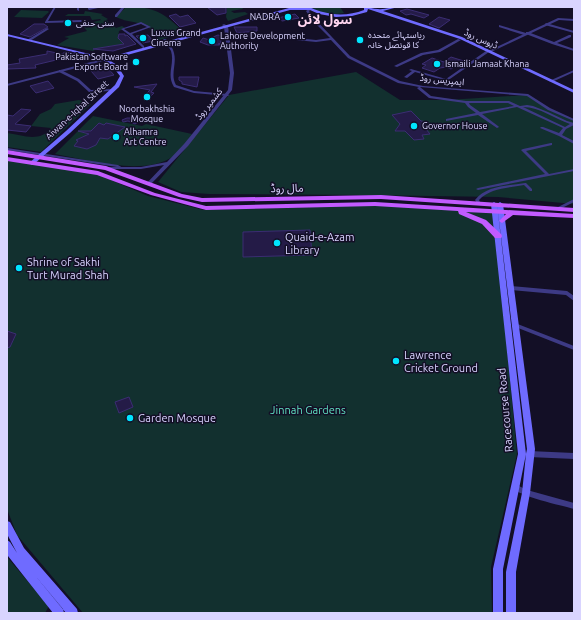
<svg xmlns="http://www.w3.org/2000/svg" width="581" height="620" viewBox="0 0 581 620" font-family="Ubuntu,'Noto Sans Arabic',sans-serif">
	<rect width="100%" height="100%" fill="#130f26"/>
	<path fill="#12302f" d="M126,7C156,7 162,12 184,32L157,41V35C142,18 132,25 116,17Z
		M227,7H242L243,9L231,11L234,13L245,12L248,14L228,21L226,17Z
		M311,7H340L344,13C332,15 321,14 311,7Z
		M21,10L48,11L49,12L42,18L14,17Z
		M85,11L103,14L101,15L108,19L106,20L116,28L122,26L125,28L119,31L118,38L124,41V44L99,48L93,51L57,45L69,38L64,37L87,31L82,25L101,20L100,19L92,20L90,16H65L68,14H84Z
		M356,72L400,100H447L528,95L549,109L574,120V204L498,197L364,195L209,194L181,192L158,182L229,95Z
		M79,100L91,104L41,152L7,147V133C22,135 40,143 51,128L31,126L40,114L51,109L55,104Z
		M93,116L142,126L146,124L192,134C187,141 181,151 174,156C144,177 89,160 55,154Z
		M7,160L97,174L148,196L204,210L376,205L494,211L517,454L491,567L492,613H83L17,535L7,509Z
		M7,557L49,606L45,613H7Z"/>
	<path fill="#241b47" stroke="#3b2d73" d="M207,7H226V13L217,15Z
		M407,9L429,15L424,18L411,14L406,15L400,11Z
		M176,14L180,17L188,15L196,23L180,27L169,16Z
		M295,14L299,18L282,21L278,18Z
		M439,17L450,20L439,28L429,24Z
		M34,24H44L48,27L30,37L20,34Z
		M234,27H257V31L237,33Z
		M119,34H125V36L127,35L136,44L113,51L93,49L124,44L118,38Z
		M148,35L153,41L143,43L136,36Z
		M218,35L221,36V43L218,44L221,45H208L200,42L203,38L213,41V37Z
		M47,51L62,54L65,52L88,57L85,59L73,56L35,65L36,68L7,69V65L20,63L19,59L47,54Z
		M451,57L467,62L461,67L457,65L451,69L446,67L440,68L434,72L422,68L426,65L422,64L432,58L444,62Z
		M106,66L114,75L98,79L91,71Z
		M179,77H199L197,87L182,84V82L179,80Z
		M48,81L54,88L36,93L30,86Z
		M157,84L151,92L154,93L146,101L144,96L150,90L134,87Z
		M21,109L31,110L15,124L31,126L26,132L7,130V115L13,116Z
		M411,111L421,121L428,122L430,125L426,129L430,134L422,135L424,139L414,140L405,131H395L400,124L392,115Z
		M127,118H134L142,120L135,124L128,121L123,122L122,120Z
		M99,123L104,125L106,123L125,127L108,139L100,138L96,145L87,149L74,146L78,141L76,140L89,134L78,131H91Z
		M310,230L312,255L243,257V232Z
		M7,331L16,334L10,347L7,348Z
		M129,397L133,407L119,413L115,402Z"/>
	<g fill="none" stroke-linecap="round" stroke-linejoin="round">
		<path fill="#3d3a85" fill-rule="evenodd" d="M54,7H56L48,21L81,20L82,21L81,22L45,23V22Z
			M77,7H79V11L77,10Z
			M88,7H90V8L97,7L98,8L89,10L88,9Z
			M122,7H125L117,17H115V15Z
			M310,8L312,9L309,11L313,17L350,56L400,81L423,86L528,94L550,108L574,119V121L548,110L527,96L420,87L431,96L466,101H509L520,106L527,105L533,106L548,112L567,121L574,123V125L566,129L562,135L574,141V144L559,136L540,128L541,127H543L559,133L563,128L517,107L482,114L498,126L499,127L497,128L478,115L446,121V119L476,113L468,107L465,103L429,98L418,89L417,88L419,87L398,83L348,58L331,40L316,42L286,39L285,38L287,37L316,40L330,38L311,19L306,11ZM469,103H508L514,106L480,112L470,105ZM523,107C540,107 555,119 570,124L565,127Z
			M141,22L151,27L132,34L144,46V48H143L129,35L121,29ZM141,24L147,27L130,33L124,29Z
			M546,23L574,31V33L545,25V24Z
			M499,25L526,33V32H528L554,42L569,35H571V37L557,43L574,49V51L552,44L526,34V35H524L499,27Z
			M47,28L49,29L30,41L27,40Z
			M164,39H166C170,44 173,48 174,53C177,64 170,75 176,85L194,91L227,94L229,95L228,96L194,93L174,87C166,74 175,64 171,51C169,47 166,44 163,40Z
			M458,39L461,40L440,52L423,55L397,67L394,66L421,53L438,50Z
			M486,51L489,52L447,81L415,72L407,78L404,77L412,71L409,70L411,69L446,79Z
			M59,70H61L79,79L91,90L111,89L113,90L111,91L89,92L77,81L59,72Z
			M574,70V72L552,82L549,81Z
			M551,143H552V145L526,151L549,174L574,169V171L478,190L476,189L478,188L545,174L521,150L523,149Z
			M7,148L118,165L123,168L121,169L117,167L7,150Z
			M525,183H526L532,189V191H530L524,185C509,188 490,188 479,200L480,202L479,203H477L475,200C487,185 508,186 525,183Z
			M574,199V202L560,209H558L556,208Z
			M511,286L567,291L574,296V301L566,295L511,290L509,288Z
			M515,323L574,346V350L513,326L512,325L513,324Z
			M529,451L574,453V459L529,457L527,456L526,454L527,452Z
			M515,484L527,490L574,503V509C561,505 519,497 512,487L513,485Z"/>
		<path fill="#3d3a85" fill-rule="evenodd" d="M558,18L574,19V21L559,20L491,52L488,51Z
			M224,24L228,26L234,73L232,90L188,146L150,185H146V184L164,165L141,169H104V167H141L167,162L184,144L228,90L230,73L224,27L222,25Z
			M106,58L108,59L107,60L7,86V84Z"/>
		<path fill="#6f6bff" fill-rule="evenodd" d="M305,7C312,7 317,11 323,12C337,16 351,15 364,10V7C369,7 373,9 378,9C384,10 391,7 398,7L383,11L462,37L574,90V93L460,39L368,9L367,12L352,16L336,17L319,14L310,10H290L109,60L117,65L124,76L119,87L70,133L34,164L32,165L29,163L66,131L115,85L120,76L113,67L102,59L7,36V34L106,58L289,8H306Z
			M494,202L497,204L526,454L527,449L497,204L500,202L503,204L535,449L530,493L516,572V613H506V572L522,493L526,454L503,569V613H493V569L518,454L491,204Z
			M7,521L10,522L24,548L77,609L78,613H66L33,573L63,609L64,613H53L8,556L7,540L10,542L17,553L7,534Z"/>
		<path fill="#c25bff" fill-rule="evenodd" d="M7,150L106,166L182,194L202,198L381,195L574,208V212L381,199L202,202L179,197L105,170L7,154Z
			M7,157L98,171L155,193L206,206L375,202L574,214V218L513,215L502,223L499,221L506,214L466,212L486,220L501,234L502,236L501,238H495L482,224L459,214L458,211L375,206L206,210L151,195L97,175L7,161Z"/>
	</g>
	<g fill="#00e5ff" stroke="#130f26" stroke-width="1.5">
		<circle cx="288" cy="17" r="4"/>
		<circle cx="68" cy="23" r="4"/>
		<circle cx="143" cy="38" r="4"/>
		<circle cx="360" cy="40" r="4"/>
		<circle cx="212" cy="41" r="4"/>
		<circle cx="136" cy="62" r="4"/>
		<circle cx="437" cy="64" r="4"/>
		<circle cx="147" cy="97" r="4"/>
		<circle cx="414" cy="126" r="4"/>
		<circle cx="116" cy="137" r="4"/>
		<circle cx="277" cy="243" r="4"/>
		<circle cx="19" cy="268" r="4"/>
		<circle cx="396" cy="361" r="4"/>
		<circle cx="130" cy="418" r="4"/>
	</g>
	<g text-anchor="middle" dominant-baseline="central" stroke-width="3" stroke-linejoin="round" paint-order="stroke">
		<g font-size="9" fill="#d9d4ff" stroke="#130f26" text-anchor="start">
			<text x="280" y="17" text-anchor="end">NADRA</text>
			<text x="76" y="23">سنی حنفی</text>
			<text x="151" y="33">Luxus Grand<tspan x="151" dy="10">Cinema</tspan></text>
			<text x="368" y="35">ریاستہائے متحدہ<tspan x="368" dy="10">کا قونصل خانہ</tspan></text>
			<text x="220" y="36">Lahore Development<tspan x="220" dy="10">Authority</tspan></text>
			<text x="128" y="57" text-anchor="end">Pakistan Software<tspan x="128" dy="10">Export Board</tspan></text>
			<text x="445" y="64">Ismaili Jamaat Khana</text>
			<text x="147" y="109" text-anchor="middle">Noorbakhshia<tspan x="147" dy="10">Mosque</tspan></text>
			<text x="422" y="126">Governor House</text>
			<text x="124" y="132">Alhamra<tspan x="124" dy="10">Art Centre</tspan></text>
		</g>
		<g font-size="9" fill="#d9d4ff" stroke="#130f26">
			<text transform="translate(481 39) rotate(24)">ڈیوس روڈ</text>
			<text transform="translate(442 80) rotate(6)">ایمپریس روڈ</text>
			<text transform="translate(209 104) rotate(-52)">کشمیر روڈ</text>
			<text transform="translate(77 110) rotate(-43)">Aiwan-e-Iqbal Street</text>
		</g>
		<g font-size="11" fill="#d9d4ff" stroke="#130f26">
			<text transform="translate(287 188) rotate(-1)">مال روڈ</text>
			<text transform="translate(505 410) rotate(-95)">Racecourse Road</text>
		</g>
		<g font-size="11" fill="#d9d4ff" stroke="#130f26" text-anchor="start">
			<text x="285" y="237">Quaid-e-Azam<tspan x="285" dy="13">Library</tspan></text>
			<text x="27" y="262">Shrine of Sakhi<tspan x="27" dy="13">Turt Murad Shah</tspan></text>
			<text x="404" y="355">Lawrence<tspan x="404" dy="13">Cricket Ground</tspan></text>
			<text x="138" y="418">Garden Mosque</text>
		</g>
		<g font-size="11" fill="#5fe0c0" stroke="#130f26">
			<text x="308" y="410">Jinnah Gardens</text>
		</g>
		<g font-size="13" font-weight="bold" fill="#ffd6f0" stroke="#130f26">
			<text x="325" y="19">سول لائن</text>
		</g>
	</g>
	<rect width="581" height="620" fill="none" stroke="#d9d4ff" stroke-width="16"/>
</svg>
